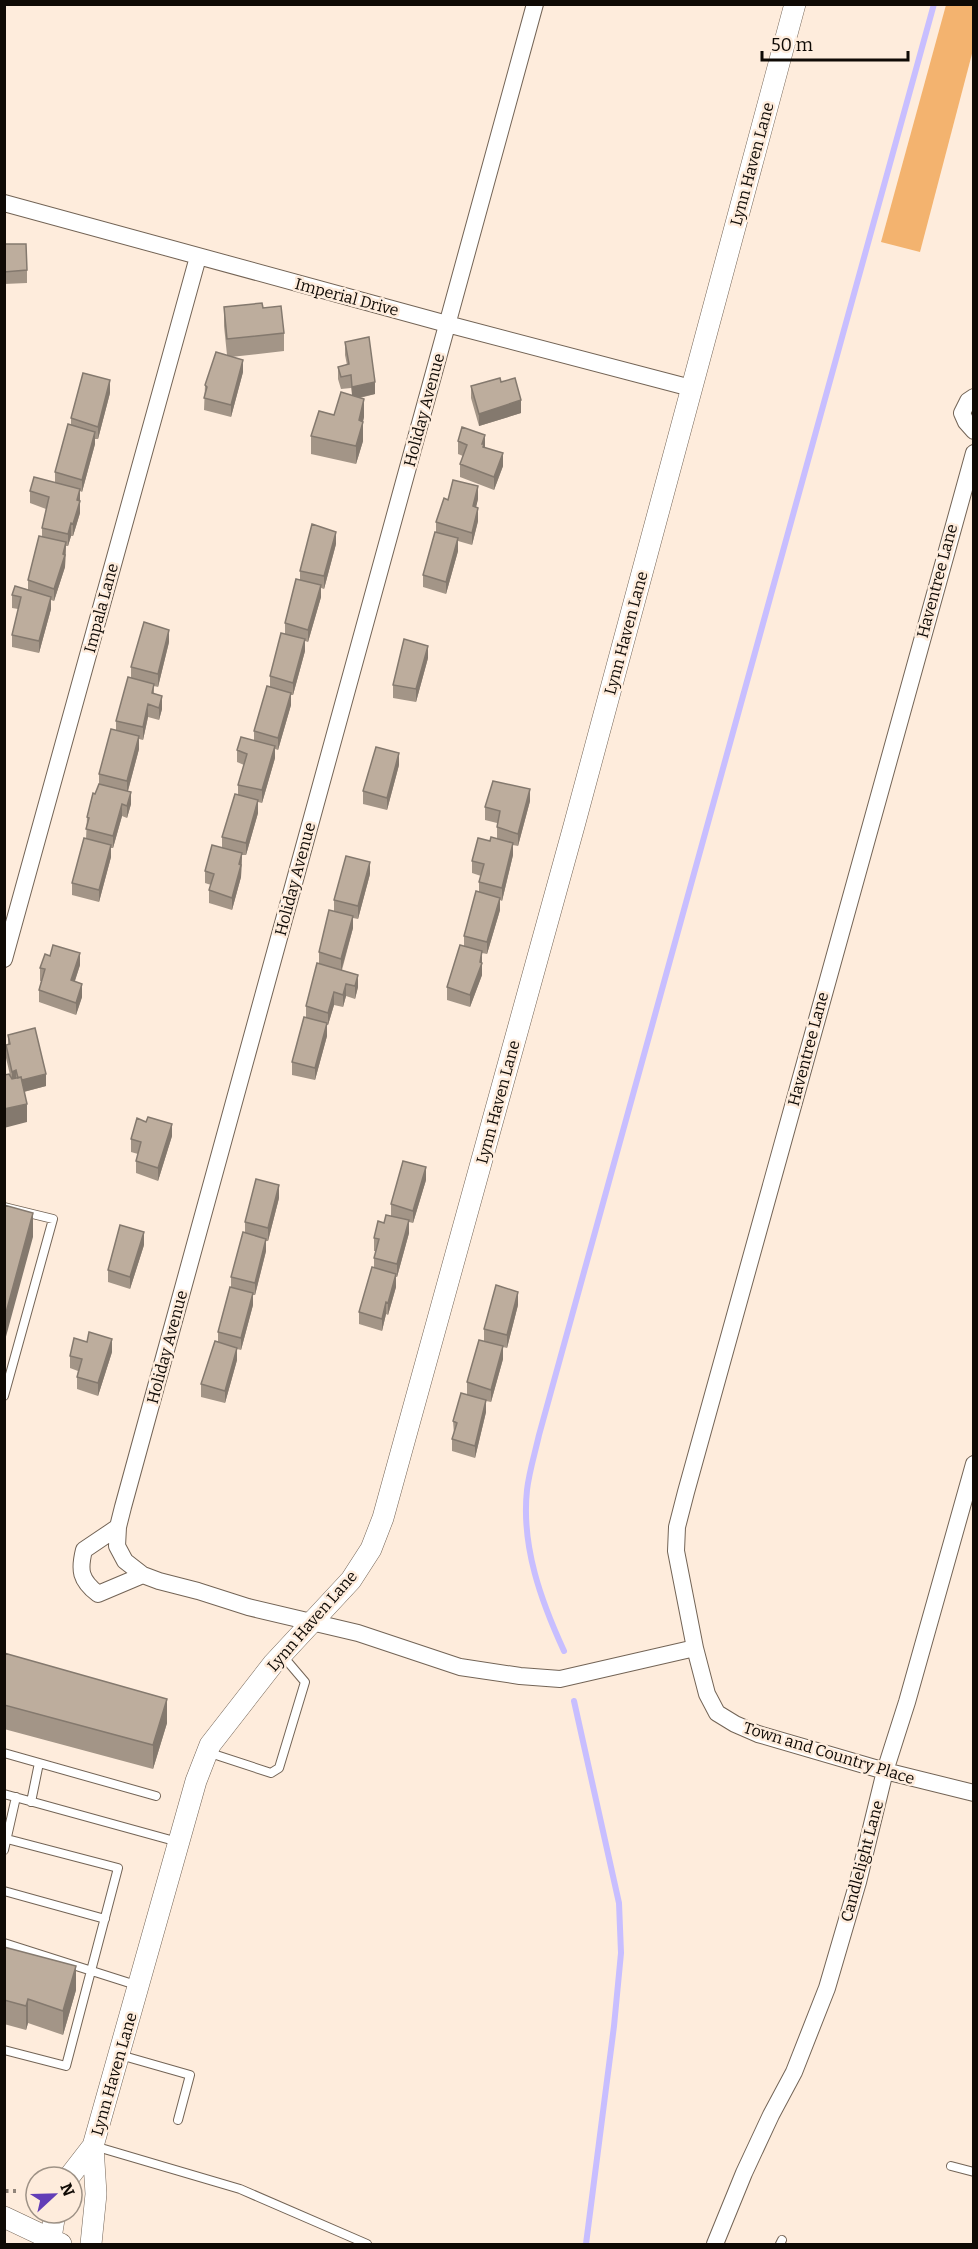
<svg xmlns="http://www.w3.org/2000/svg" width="978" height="2249" viewBox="0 0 978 2249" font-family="Bitter,serif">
	<rect width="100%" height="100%" fill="#feecdc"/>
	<path fill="#f3b36f" d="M946,5H973V50L920,252L881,242Z"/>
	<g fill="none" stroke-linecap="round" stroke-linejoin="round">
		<path stroke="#c8beff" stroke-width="6" d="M564,1651C541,1601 521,1546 527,1490C529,1472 535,1453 539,1435L934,4
			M574,1701L619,1903L621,1953L614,2026L586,2244"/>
		<g stroke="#736456" stroke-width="10">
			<path id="service" d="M4,1207L53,1219L4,1396
				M207,1752L271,1773L279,1768L305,1682L282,1655
				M4,1753L156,1796
				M4,1794L178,1842
				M31,1802L39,1763
				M4,1850L16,1797
				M4,1891L105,1919
				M4,1943L139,1986
				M4,2050L66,2066L118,1868L7,1839
				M120,2055L190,2075L178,2120
				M94,2146L240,2189L367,2244
				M951,2166L974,2172
				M780,2244L782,2240"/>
		</g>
		<g stroke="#736456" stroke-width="18">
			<path id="minor" d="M535,4L123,1507L118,1527L117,1546L125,1561L143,1575L159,1581L198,1591L248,1607L358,1633L460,1667L520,1676L560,1679L695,1648
				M4,203L447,324L691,388
				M974,397L968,401L962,413L966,422L974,431
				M974,453L686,1492L677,1527L676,1551L695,1648L707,1694L717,1713L735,1724L758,1734L885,1771L974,1793
				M4,959L198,257
				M118,1527L84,1550C79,1570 80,1580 98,1594L143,1575
				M715,2244L744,2173L771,2115L794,2072L827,1988L858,1882L885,1771L907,1702L974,1464"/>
		</g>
		<g stroke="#736456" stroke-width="22">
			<path id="tertiary" d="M69,2177L93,2146
				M4,2217L61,2244
				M50,2244L55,2213
				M91,2244L96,2194L93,2146L196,1781L210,1745L273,1664L351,1580L371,1549L383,1518L574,826L795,4"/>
		</g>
		<path stroke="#91857a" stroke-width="4" stroke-dasharray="4.5 4.5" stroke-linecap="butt" d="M4,2191H16"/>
		<use href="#service" stroke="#fff" stroke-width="8"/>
		<use href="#minor" stroke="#fff" stroke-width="16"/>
		<use href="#tertiary" stroke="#fff" stroke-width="21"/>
	</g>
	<path fill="#a39587" d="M4,242L5,244L27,270V283L4,284Z
		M224,307L263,308L284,333V351L231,357L243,372L231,417L204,410L205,385L227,355L224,326Z
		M345,342L375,394L360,398L364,417L363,422V441L356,464L311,454V436L334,415L352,395L351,388L341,389L338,379V367L347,365L345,355Z
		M501,382L521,413L479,426L471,398V386Z
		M110,393L98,439H95V444L82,492L80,491V513L73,536H71L68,546H66L65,567L54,601L51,600V609L39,653L12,647V635L18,609L12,608V595L28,590V580L42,536V528L46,509L30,503V491L55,482V472L71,425V418Z
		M458,441L485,447L503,466L494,490L460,477V464L463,456L458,454Z
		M478,499L476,507L478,521L472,545L458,541V551L446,594L423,587V575L436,533V522L448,500Z
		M336,544L324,589L321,588V597L308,642L305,641V651L293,695H291V705L278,750L275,749V758L262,803L258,802V813L246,855H242L241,877L232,910L209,903V890L211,885L205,883V871L222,848V837L238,795V785L244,765L237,762V750L254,740V731L270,687V676L285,634V623L300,580V571Z
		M169,642L158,687L154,686V694L162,709L159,720L148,717L143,740L139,739V749L128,791L131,804L127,818L122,816L113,848H111V857L99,902L72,895V883L86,839L87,817L99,784V774L116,730V721L131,677V667Z
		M428,658L416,702L393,698V685Z
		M399,765L387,810L363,804V791Z
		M530,801L518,846L513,845V855L502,901L500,900V910L487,954L482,953V975L470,1007L447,1000V987L464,946V936L479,892V882L481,876L472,873V861L490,841L497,838V823L485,820V807Z
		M370,874L358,919L353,918V928L342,970L358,987L355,999L346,996L343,1007L334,1005L328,1025H327V1036L315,1080L292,1075V1062L306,1018V1006L319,964V952L334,911V900Z
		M80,965L75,981L82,997L76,1015L39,1002V990L41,981H40V968Z
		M8,1035L46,1086L24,1092L27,1122L10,1075L6,1058V1045H8Z
		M172,1136L158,1181L136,1173V1161L138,1154L131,1152V1139Z
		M426,1180L413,1223L409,1222V1233L397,1277H396V1287L388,1315L386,1314L382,1331L359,1324V1312L374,1267V1258L376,1251H374V1238L384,1223L391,1216V1204Z
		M279,1198L268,1241H266V1251L255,1295H253V1305L241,1350L237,1349V1360L225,1403L201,1397V1384L218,1342V1332L231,1287V1277L245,1232V1222Z
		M144,1245L130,1289L108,1282V1270Z
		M518,1305L507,1348L503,1347V1359L491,1402L486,1401V1412L475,1458L452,1451V1439L454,1434L453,1421L467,1394V1382L484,1341V1329Z
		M112,1352L98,1396L77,1389V1377L78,1371L70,1368V1356Z
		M4,1653L167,1723L153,1769L4,1729Z
		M4,1947L76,1990L63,2035L28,2023L26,2030L4,2024Z"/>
	<path fill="#84796e" d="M243,360V372L231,417V405Z
		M110,380V393L98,439V427Z
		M375,382V394L352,399V387Z
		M364,399V417L360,432L363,422V441L356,464V446L359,420Z
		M521,400V413L479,426V414Z
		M95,432V444L82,492V480Z
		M485,435V447L483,453L482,444Z
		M503,453V466L494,490V477Z
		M478,486V499L473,519V506Z
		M80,489V513L73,536V524Z
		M478,508V521L472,545V533Z
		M71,523V536L68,546V534Z
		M336,532V544L324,589V576Z
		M458,538V551L446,594V582Z
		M66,542L65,567L54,601V589Z
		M321,585V597L308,642V630Z
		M51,597V609L39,653V641Z
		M169,630V642L158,687V674Z
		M305,639V651L293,695V683Z
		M428,646V658L416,702V689Z
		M291,693V705L278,750V738Z
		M162,696V709L159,720V708Z
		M148,704V717L143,740V727Z
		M139,736V749L127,794V781Z
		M275,746V758L262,803V790Z
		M399,753V765L387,810V798Z
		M530,789V801L518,846V834Z
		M131,792V804L127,818V806Z
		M258,800V813L246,855V843Z
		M122,804V816L113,848V836Z
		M513,843V855L502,901V888Z
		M111,845V857L99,902V890Z
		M242,853L241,877L232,910V898Z
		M370,862V874L358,919V906Z
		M500,898V910L487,954V942Z
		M353,916V928L341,971V959Z
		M482,951V975L470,1007V995Z
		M80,953V965L71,992V980Z
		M358,975V987L355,999V986Z
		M82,984V997L76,1015V1003Z
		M346,984V996L343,1007V995Z
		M334,992V1005L328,1025V1013Z
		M327,1023V1036L315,1080V1068Z
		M16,1070V1083L12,1085V1072Z
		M46,1074V1086L19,1093V1081Z
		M27,1104V1122L4,1128V1109Z
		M172,1124V1136L158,1181V1168Z
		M426,1167V1180L413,1223V1211Z
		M279,1185V1198L268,1241V1228Z
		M33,1213V1237L4,1344V1320Z
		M409,1220V1233L397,1277V1264Z
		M144,1232V1245L130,1289V1277Z
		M266,1239V1251L255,1295V1283Z
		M396,1274V1287L388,1315V1303Z
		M518,1292V1305L507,1348V1335Z
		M253,1293V1305L241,1350V1338Z
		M386,1302V1314L382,1331V1319Z
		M112,1339V1352L98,1396V1383Z
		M503,1346V1359L491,1402V1390Z
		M237,1348V1360L225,1403V1391Z
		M486,1400V1412L475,1458V1446Z
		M167,1699V1723L153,1769V1745Z
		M76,1966V1990L63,2035V2011Z
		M28,1999V2023L26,2030V2006Z"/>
	<path fill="#bdad9d" stroke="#84796e" stroke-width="1.5" d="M4,242L5,244H26L27,270L4,272Z
		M262,303L263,308L281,306L284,333L227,339L224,307Z
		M369,337L375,382L352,387L351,375L341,377L338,367L349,364L345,342Z
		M216,352L243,360L231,405L204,398L207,387L205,385Z
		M83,373L110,380L98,427L71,418Z
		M500,378L501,382L515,378L521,400L479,414L471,386Z
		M341,392L364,399L359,420L363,422L356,446L311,436L319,411L334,415Z
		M68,424L95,432L82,480L55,472Z
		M462,427L485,435L482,444H484L483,447L503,453L494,477L460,464L467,445L458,441Z
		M34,477L80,489L77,500L80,501L73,524L71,523L68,534L42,528L49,497L30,491Z
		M453,480L478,486L473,506L478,508L472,533L436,522L444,498L448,500Z
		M312,524L336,532L324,576L300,571Z
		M435,532L458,538L446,582L423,575Z
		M39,536L66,542L63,554L65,555L54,589L28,580Z
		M296,579L321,585L308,630L285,623Z
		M15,586L51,597L39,641L12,635L21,597L12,595Z
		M144,622L169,630L158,674L131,667Z
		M281,633L305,639L293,683L270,676Z
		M404,639L428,646L416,689L393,685Z
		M128,677L154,684L152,693L162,696L159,708L148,704L143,727L116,721Z
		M267,686L291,693L278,738L254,731Z
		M111,729L139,736L127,781L99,774Z
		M241,737L275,746L262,790L238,785L247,754L237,750Z
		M376,747L399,753L387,798L363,791Z
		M493,781L530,789L518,834L497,827L500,811L485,807Z
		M99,784L131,792L127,806L122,804L113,836L86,829L89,818L87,817L93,793L95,794Z
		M235,794L258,800L246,843L222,837Z
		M491,837L513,843L502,888L479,882L484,864L472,861L478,838L490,841Z
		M84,838L111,845L99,890L72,883Z
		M212,845L242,853L239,864L241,865L232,898L209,890L214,874L205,871Z
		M346,856L370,862L358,906L334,900Z
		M476,891L500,898L487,942L464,936Z
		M329,910L353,916L341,959L319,952Z
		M53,945L80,953L71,980L82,984L76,1003L39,990L45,969L40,968L45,954L50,956Z
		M460,945L482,951L480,962L482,963L470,995L447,987Z
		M317,963L358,975L355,986L346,984L343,995L334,992L328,1013L306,1006Z
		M304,1017L327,1023L315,1068L292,1062Z
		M35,1028L46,1074L22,1080L21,1077L18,1078L16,1070L12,1072L6,1045L10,1044L8,1035Z
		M9,1074L12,1079L21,1077L27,1104L4,1109V1075Z
		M148,1117L172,1124L158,1168L136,1161L141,1142L131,1139L137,1118L146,1122Z
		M403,1161L426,1167L413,1211L391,1204Z
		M256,1179L279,1185L268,1228L245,1222Z
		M4,1205L33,1213L4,1320Z
		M386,1215L409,1220L397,1264L374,1258L379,1239L374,1238L378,1221L384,1223Z
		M120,1225L144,1232L130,1277L108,1270Z
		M243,1232L266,1239L255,1283L231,1277Z
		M372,1267L396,1274L388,1303L386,1302L382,1319L359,1312Z
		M496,1285L518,1292L507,1335L484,1329Z
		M230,1287L253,1293L241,1338L218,1332Z
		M89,1332L112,1339L98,1383L77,1377L82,1359L70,1356L74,1338L87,1342Z
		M479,1340L503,1346L491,1390L467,1382Z
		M215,1341L237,1348L225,1391L201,1384Z
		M461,1393L486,1400L475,1446L452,1439L457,1423L453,1421Z
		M4,1653L167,1699L153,1745L4,1705Z
		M4,1947L76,1966L63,2011L28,1999L26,2006L4,2000Z"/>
	<g text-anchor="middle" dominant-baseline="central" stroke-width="5" stroke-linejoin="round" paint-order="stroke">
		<g font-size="16" fill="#0f0a05" stroke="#feecdc">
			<text transform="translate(752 164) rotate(-75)">Lynn Haven Lane</text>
			<text transform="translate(347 297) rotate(15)">Imperial Drive</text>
			<text transform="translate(424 410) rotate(-75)">Holiday Avenue</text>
			<text transform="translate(937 581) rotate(-75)">Haventree Lane</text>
			<text transform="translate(101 608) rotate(-75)">Impala Lane</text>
			<text transform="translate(626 633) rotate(-75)">Lynn Haven Lane</text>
			<text transform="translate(295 879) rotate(-75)">Holiday Avenue</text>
			<text transform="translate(808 1049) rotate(-75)">Haventree Lane</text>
			<text transform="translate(498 1102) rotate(-75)">Lynn Haven Lane</text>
			<text transform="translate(167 1347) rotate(-75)">Holiday Avenue</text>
			<text transform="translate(312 1621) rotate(-49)">Lynn Haven Lane</text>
			<text transform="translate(829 1753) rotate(17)">Town and Country Place</text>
			<text transform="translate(862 1861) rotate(-75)">Candlelight Lane</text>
			<text transform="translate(114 2074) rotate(-74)">Lynn Haven Lane</text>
		</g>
	</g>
	<rect width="978" height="2249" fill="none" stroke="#0f0a05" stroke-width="12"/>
	<g transform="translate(54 2195) rotate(68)"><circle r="28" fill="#feecdc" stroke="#9e9286" stroke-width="1.5"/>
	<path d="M0-4.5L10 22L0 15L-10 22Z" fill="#623eb7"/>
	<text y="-9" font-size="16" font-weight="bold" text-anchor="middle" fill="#0f0a05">N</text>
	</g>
	<path d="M762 51v9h146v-9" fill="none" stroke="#0f0a05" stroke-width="3"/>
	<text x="771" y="51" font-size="18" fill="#0f0a05" stroke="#feecdc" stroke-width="4.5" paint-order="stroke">50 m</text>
</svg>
